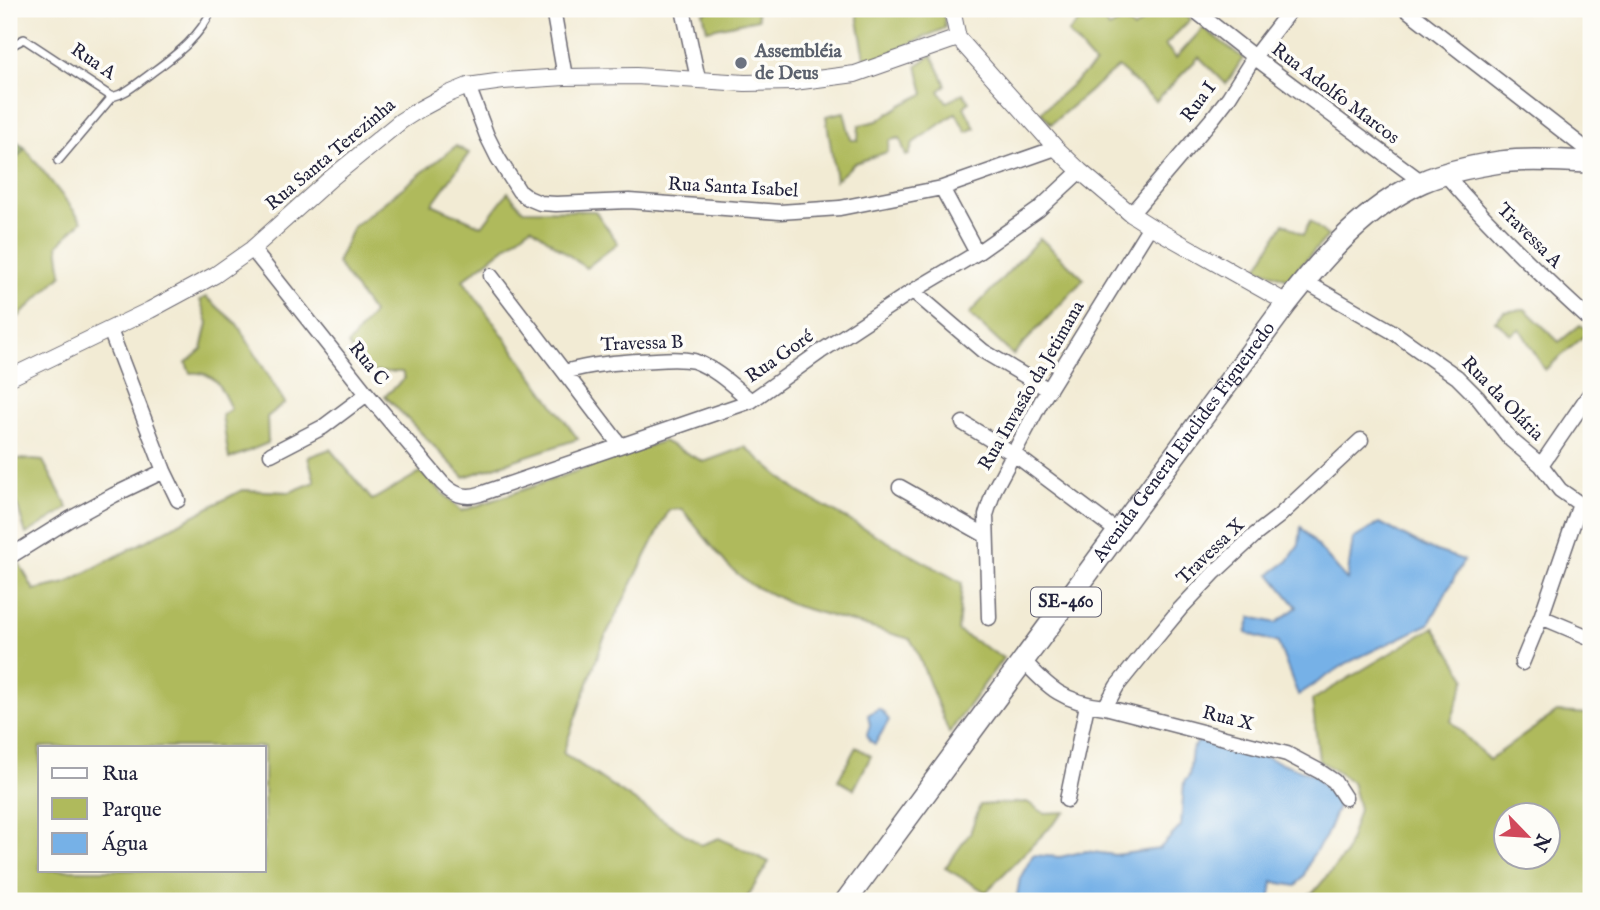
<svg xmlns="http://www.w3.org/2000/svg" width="1600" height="910" viewBox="0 0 1600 910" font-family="'IM FELL English',serif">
	<rect width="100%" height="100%" fill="#fdfcf7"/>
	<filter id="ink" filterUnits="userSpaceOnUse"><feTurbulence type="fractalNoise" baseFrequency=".0143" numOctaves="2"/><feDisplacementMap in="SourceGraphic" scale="14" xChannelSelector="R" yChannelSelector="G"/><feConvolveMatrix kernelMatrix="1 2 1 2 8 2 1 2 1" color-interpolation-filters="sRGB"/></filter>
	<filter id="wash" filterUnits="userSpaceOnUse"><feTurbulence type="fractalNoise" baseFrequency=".00686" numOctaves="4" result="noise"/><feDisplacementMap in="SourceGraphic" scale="28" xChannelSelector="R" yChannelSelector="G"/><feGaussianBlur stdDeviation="1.57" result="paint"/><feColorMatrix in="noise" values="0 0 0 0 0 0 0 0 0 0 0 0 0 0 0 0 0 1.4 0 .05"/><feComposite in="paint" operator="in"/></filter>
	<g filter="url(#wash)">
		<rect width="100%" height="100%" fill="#f2ebd4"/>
		<path fill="#afba5c" stroke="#686e4c" stroke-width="2" fill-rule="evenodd" d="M718,9H756L758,19L707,30L703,12Z
			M856,9H943L945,28L866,64Z
			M1090,9H1095L1109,28L1124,20L1134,29L1156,9H1177L1191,19L1165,45L1176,58L1203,28L1243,58L1226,84L1199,57L1156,101L1118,67L1051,124L1041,112L1095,64L1068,33Z
			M932,55L946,85L939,91L947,102L963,93L969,102L964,107L975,128L966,132L956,113L913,143L909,155L906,156L900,138L890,140L887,152L855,163L836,180L826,116L844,112L851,140H858L859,125L877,121L903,104L924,94L917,65Z
			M456,146L469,153L432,204L482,226L508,192L523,210L595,211L618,243L586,268L531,227L463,280L578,439L464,477L385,396L405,378L402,372H367L348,345L373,313L337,263L353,227Z
			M25,148L82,221L58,245L62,275L9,326V168Z
			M1310,221L1328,236L1288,279L1257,268L1284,223L1303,235Z
			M1040,238L1084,279L1013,355L969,314Z
			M206,297L237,324L285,403L267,417L268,443L229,459L222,415L231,409C221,389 216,370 190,373L186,363L202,349L208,323L200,300Z
			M1525,309L1559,342L1580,325L1590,331L1545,370L1520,329L1511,334L1495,321L1504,312Z
			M663,441L704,462L745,447L797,491L962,583L958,631L1003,658L949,733L915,647L910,639L796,606L751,585L728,566L682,509L669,510L603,641L563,753L701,845L719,838L769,862L745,901H9V569L19,563L34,590L66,583L242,490L290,492L315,482L308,457L330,449L372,500L421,472L462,511ZM40,747H264V870H40Z
			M9,458L43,461L68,508L26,534L16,501L9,502Z
			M1434,627L1466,678L1451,721L1489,760L1557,712L1591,714V901H1298L1313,893L1345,855L1359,809L1352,782L1319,760L1312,700ZM1506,816H1548V858H1506Z
			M856,747L871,756L854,789L838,780Z
			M1027,802L1044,813L1065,812L986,892L945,868L970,833L980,805Z"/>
		<path fill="#8ba254" stroke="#566248" stroke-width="2" d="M9,135L25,148L9,168Z"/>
		<path fill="#76b1e7" stroke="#4c6a91" stroke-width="2" d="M1380,523L1427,548L1464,560L1429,624L1347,663L1298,695L1278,643L1246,633L1251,617L1276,623L1297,607L1270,574L1288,561L1299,545L1301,527L1347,580L1353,539Z
			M878,709L882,711L889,720L875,744L869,740L867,734L870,725L868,715Z
			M1200,739L1260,755L1314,775L1339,804L1326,836L1311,858L1304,875L1296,886L1273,882L1270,901H1016L1020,878L1033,855L1060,857L1086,851L1115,855L1159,849L1181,826L1184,782L1189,776L1192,750Z"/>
	</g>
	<g filter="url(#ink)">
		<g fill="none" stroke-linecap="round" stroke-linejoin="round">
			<g stroke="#6b6871" stroke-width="10">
				<path id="service" d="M9,47L24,39L112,97C125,94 135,85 146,77C171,58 199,40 212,9
					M58,161L112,97"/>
			</g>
			<g stroke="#6b6871" stroke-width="17">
				<path id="minor" d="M553,9L565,77
					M683,9L698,79
					M1193,9L1254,57L1422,182
					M1406,9L1591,153
					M468,86L487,136L498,158L519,191L528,198L540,203L556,204L629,201L780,212L840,208L942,188L1056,148
					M1445,174C1491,227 1540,275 1591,321
					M942,188L977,253
					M1131,214L1212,119L1229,97L1254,57L1291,9
					M252,249L367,394L442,483C453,494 464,499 480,494L751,401L820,352L908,294L977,253L1038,210L1080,171
					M491,276L620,445
					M1304,281L1393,332L1457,377L1478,398L1511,440L1541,465L1560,490L1580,504L1591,510
					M913,291L983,351L1049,390
					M110,330L164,471L178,500
					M565,372C595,363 625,362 656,360C668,359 681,358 694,361C716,369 733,386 751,401
					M963,423L1014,454L1118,532
					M271,454L323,427L367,394
					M1541,465L1591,392
					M900,487L985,535
					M9,557L70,519L114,495L164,471
					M1541,617L1591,638
					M989,618L986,515L994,490L1041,402L1150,226
					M1022,659C1049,689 1064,702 1105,707L1287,754L1319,771L1334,781L1345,798
					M1522,663L1541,617L1580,504
					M1105,707L1117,686L1146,650L1180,609L1215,572L1256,534L1278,517L1361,440
					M1067,800L1087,705"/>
			</g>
			<g stroke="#6b6871" stroke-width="18">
				<path id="tertiary" d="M952,9L958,38L1056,148L1080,171L1131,214L1150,226L1287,303
					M9,378L150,310L215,275L252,249L330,179L401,121L420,109L446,95L468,86L503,81L565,77L636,76L745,83L794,82L855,74L958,38"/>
			</g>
			<g stroke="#6b6871" stroke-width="24">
				<g id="primary">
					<path id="s1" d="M846,901L1287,303C1324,256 1366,207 1422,182C1445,172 1474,166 1500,162C1530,158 1561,161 1591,162"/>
				</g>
			</g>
			<use href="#service" stroke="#fff" stroke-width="7"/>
			<use href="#minor" stroke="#fff" stroke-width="14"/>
			<use href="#tertiary" stroke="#fff" stroke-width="16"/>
			<use href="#primary" stroke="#fff" stroke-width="21"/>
		</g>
	</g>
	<circle fill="#6b7280" stroke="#fdfcf7" stroke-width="2.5" cx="741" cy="63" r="7"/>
	<g text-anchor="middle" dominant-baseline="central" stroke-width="7" stroke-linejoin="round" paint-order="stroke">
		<rect fill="#fdfcf7" stroke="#646373" stroke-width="2" x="1031" y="587.5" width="70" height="29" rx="5"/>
		<g font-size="18" font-weight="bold" fill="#22223b">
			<text x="1066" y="602">SE-460</text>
		</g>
		<g font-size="19" font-weight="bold" fill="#5b616d" stroke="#fdfcf7" text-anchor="start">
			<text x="755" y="52">Assembléia<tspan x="755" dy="22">de Deus</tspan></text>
		</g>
		<g font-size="19" fill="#22223b" stroke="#fdfcf7">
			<text transform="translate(93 62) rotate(34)">Rua A</text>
			<text transform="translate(1335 94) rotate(37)">Rua Adolfo Marcos</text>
			<text transform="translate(1199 102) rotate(-53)">Rua I</text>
			<text transform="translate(331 155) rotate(-40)">Rua Santa Terezinha</text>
			<text transform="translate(733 188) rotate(3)">Rua Santa Isabel</text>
			<text transform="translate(1529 236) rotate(45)">Travessa A</text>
			<text transform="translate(642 344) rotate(-2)">Travessa B</text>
			<text transform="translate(780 357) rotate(-35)">Rua Goré</text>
			<text transform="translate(368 364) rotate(51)">Rua C</text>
			<text transform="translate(1032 386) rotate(-60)">Rua Invasão da Jetimana</text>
			<text transform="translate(1502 399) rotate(46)">Rua da Olária</text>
			<text stroke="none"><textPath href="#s1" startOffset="570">Avenida General Euclides Figueiredo</textPath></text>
			<text transform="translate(1211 552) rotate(-44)">Travessa X</text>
			<text transform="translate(1228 719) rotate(14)">Rua X</text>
		</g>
	</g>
	<rect width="1600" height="910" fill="none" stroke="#fdfcf7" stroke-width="35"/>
	<rect x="38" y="746" width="228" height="126" fill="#fdfcf7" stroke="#a5a5ac" stroke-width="2"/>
	<rect x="52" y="768" width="35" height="10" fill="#ffffff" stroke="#a5a5ac" stroke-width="2"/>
	<text x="102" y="780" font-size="21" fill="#22223b">Rua</text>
	<rect x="52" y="798" width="35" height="21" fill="#afba5c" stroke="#a5a5ac" stroke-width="2"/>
	<text x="102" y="816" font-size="21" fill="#22223b">Parque</text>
	<rect x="52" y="833" width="35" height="21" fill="#76b1e7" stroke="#a5a5ac" stroke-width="2"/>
	<text x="102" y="850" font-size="21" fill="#22223b">Água</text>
	<g transform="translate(1527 836) rotate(115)"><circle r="33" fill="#fdfcf7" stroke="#a5a5ac" stroke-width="2"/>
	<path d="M0-5L12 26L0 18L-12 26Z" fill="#d1495b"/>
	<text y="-10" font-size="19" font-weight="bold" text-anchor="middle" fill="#22223b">N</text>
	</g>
</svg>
